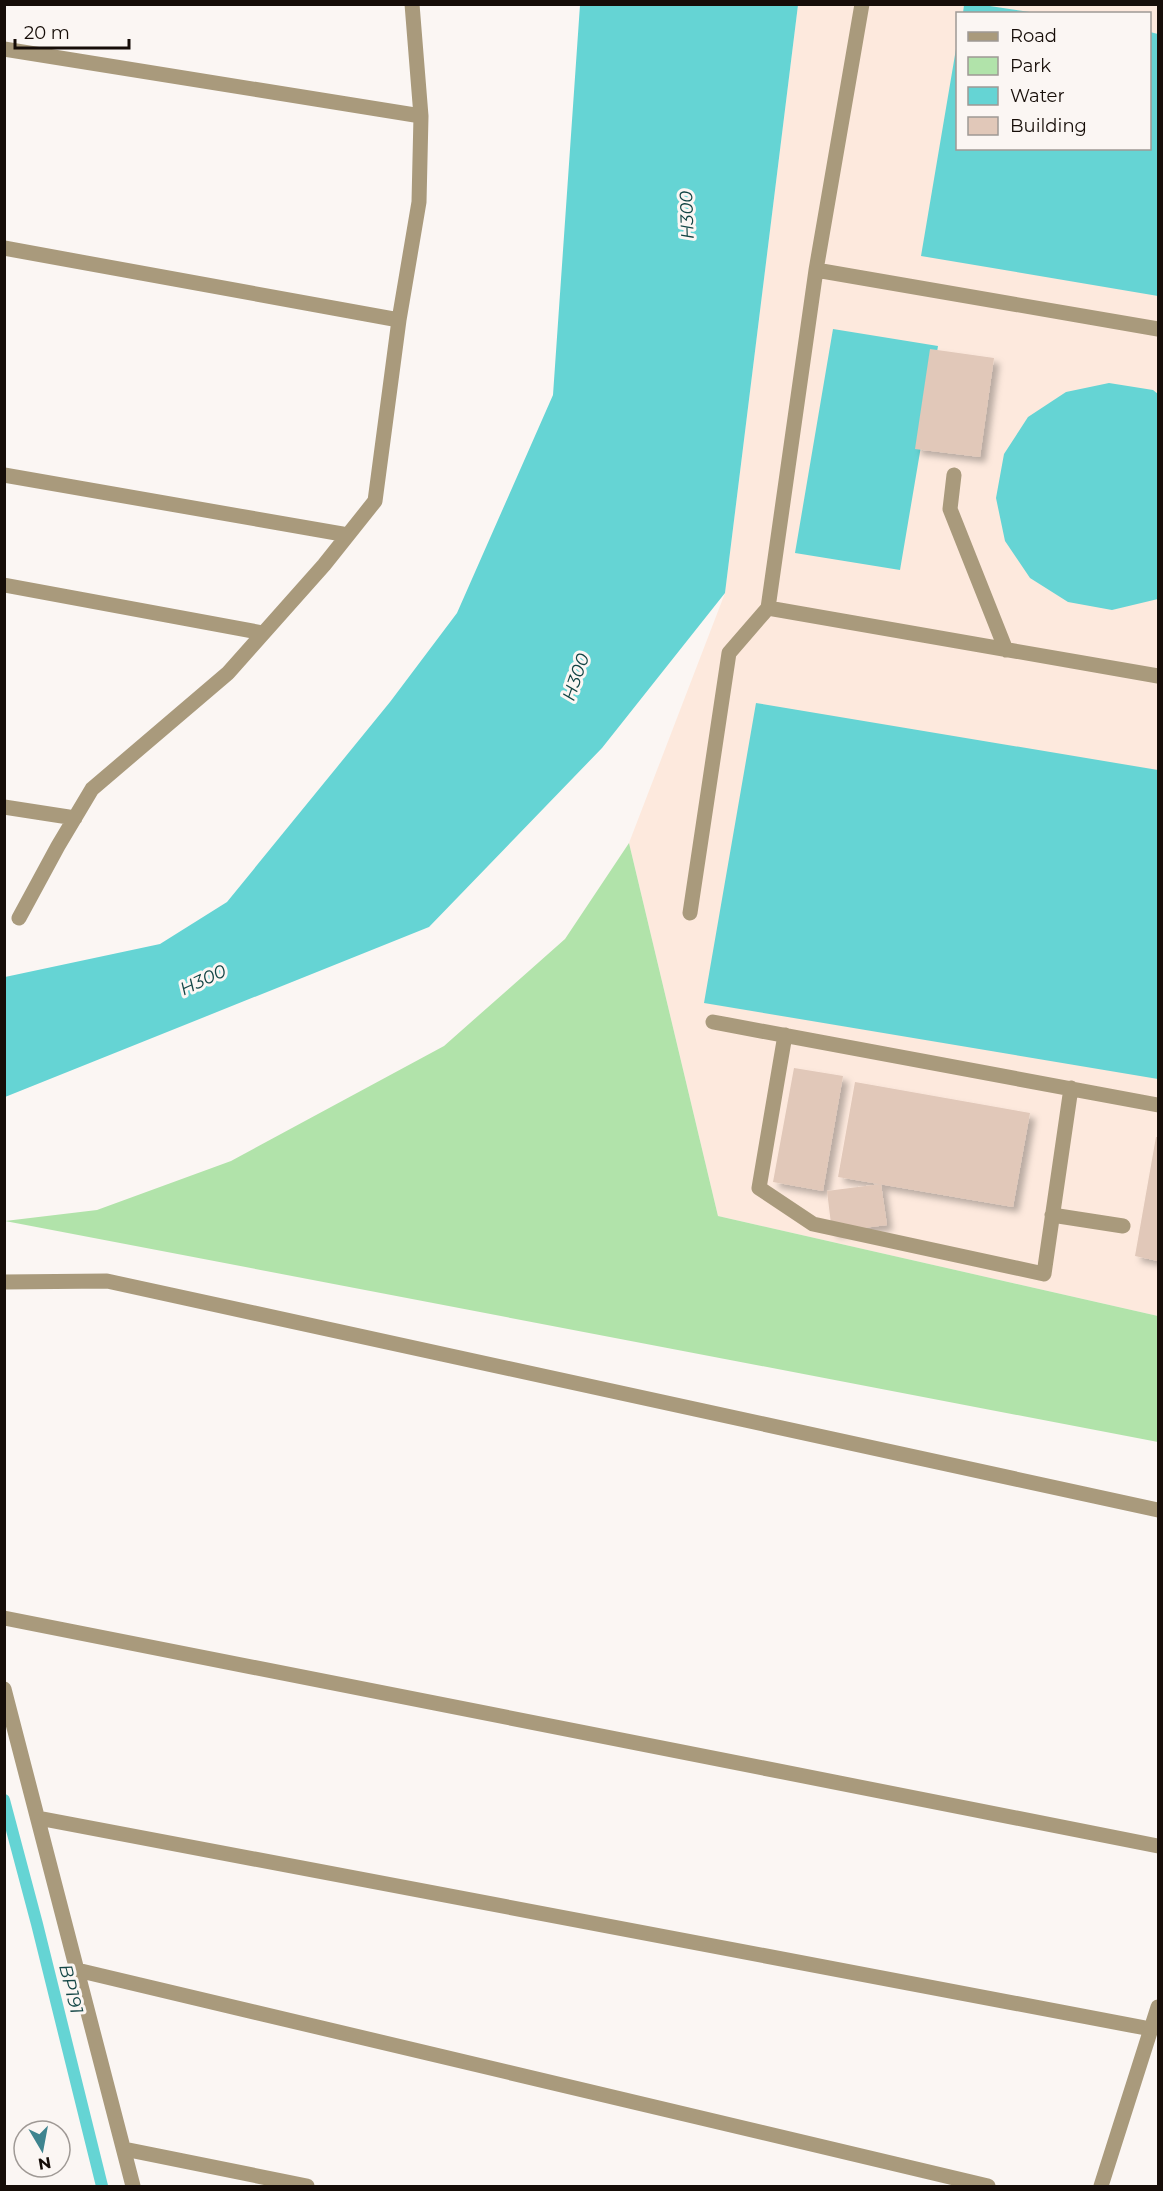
<svg xmlns="http://www.w3.org/2000/svg" width="1163" height="2191" viewBox="0 0 1163 2191" font-family="Montserrat,sans-serif">
	<defs>
		<filter id="shadow"><feDropShadow dx="5.5" dy="5.5" stdDeviation="3" flood-color="#0004"/></filter>
	</defs>
	<rect width="100%" height="100%" fill="#fbf6f3"/>
	<path fill="#fde9dd" fill-rule="evenodd" d="M798,5H1158V1316L718,1216L629,843L725,593ZM958,14H1150V148H958Z"/>
	<path fill="#b1e3aa" d="M629,843L718,1216L1158,1316V1442L5,1221L97,1210L231,1161L444,1046L565,939Z"/>
	<path fill="#65d4d4" d="M580,5H798L725,593L602,748L429,927L5,1097V977L160,944L227,902L390,702L457,613L553,395Z
		M964,5H983L1037,13H963Z
		M1150,32L1158,34V296L921,256L957,43L958,148H1150Z
		M833,329L938,346L900,570L795,553Z
		M1109,383L1153,390L1158,394V599L1112,610L1068,602L1030,578L1005,541L996,498L1004,454L1028,417L1066,392Z
		M756,703L1158,770V1079L704,1003Z"/>
	<g fill="none" stroke-linecap="round" stroke-linejoin="round">
		<path stroke="#65d4d4" stroke-width="12" d="M4,1800L37,1924L102,2186"/>
	</g>
	<path fill="#e1c8b9" filter="url(#shadow)" d="M930,349L994,358L980,457L915,449Z
		M794,1068L843,1076L823,1191L773,1182Z
		M855,1082L1030,1113L1013,1207L838,1177Z
		M1156,1137H1158V1261L1135,1256Z
		M881,1184L887,1225L832,1232L827,1191Z"/>
	<g fill="none" stroke-linecap="round" stroke-linejoin="round">
		<path stroke="#a99a7c" stroke-width="15" d="M816,270L1158,329
			M954,475L950,509L1006,650
			M768,608L1158,676
			M690,913L729,653L768,608L816,270L862,4
			M713,1022L1158,1105
			M785,1035L759,1188L813,1224L1044,1274L1071,1088
			M1052,1215L1123,1226"/>
		<path stroke="#a99a7c" stroke-width="15" d="M4,49L421,116
			M4,248L399,320
			M4,475L348,535
			M4,585L263,633
			M4,807L75,818
			M19,918L58,846L92,789L228,673L324,565L375,501L399,320L419,202L421,116L412,4
			M4,1282L107,1281L1158,1510
			M4,1618L1158,1846
			M4,1689L133,2186
			M38,1818L1151,2029
			M77,1970L988,2186
			M124,2149L307,2186
			M1101,2186L1158,2007"/>
	</g>
	<g text-anchor="middle" dominant-baseline="central" stroke-width="6" stroke-linejoin="round" paint-order="stroke">
		<g font-size="18" font-style="italic" fill="#124545" stroke="#fbf6f3">
			<text transform="translate(687 215) rotate(-92)">H300</text>
			<text transform="translate(576 677) rotate(-71)">H300</text>
			<text transform="translate(203 980) rotate(-25)">H300</text>
			<text transform="translate(71 1989) rotate(76)">BP191</text>
		</g>
	</g>
	<rect width="1163" height="2191" fill="none" stroke="#160d08" stroke-width="12"/>
	<rect x="956" y="12" width="195" height="138" fill="#fbf6f3" stroke="#9f9995" stroke-width="1.5"/>
	<rect x="968" y="32" width="30" height="9" fill="#a99a7c" stroke="#9f9995" stroke-width="1.5"/>
	<text x="1010" y="42" font-size="18" fill="#160d08">Road</text>
	<rect x="968" y="57" width="30" height="18" fill="#b1e3aa" stroke="#9f9995" stroke-width="1.5"/>
	<text x="1010" y="72" font-size="18" fill="#160d08">Park</text>
	<rect x="968" y="87" width="30" height="18" fill="#65d4d4" stroke="#9f9995" stroke-width="1.5"/>
	<text x="1010" y="102" font-size="18" fill="#160d08">Water</text>
	<rect x="968" y="117" width="30" height="18" fill="#e1c8b9" stroke="#9f9995" stroke-width="1.5"/>
	<text x="1010" y="132" font-size="18" fill="#160d08">Building</text>
	<g transform="translate(42 2149) rotate(170)"><circle r="28" fill="#fbf6f3" stroke="#9f9995" stroke-width="1.5"/>
	<path d="M0-4.5L10 22L0 15L-10 22Z" fill="#3e848f"/>
	<text y="-9" font-size="16" font-weight="bold" text-anchor="middle" fill="#160d08">N</text>
	</g>
	<path d="M15 39v9h114v-9" fill="none" stroke="#160d08" stroke-width="3"/>
	<text x="24" y="39" font-size="18" fill="#160d08" stroke="#fbf6f3" stroke-width="4.5" paint-order="stroke">20 m</text>
</svg>
